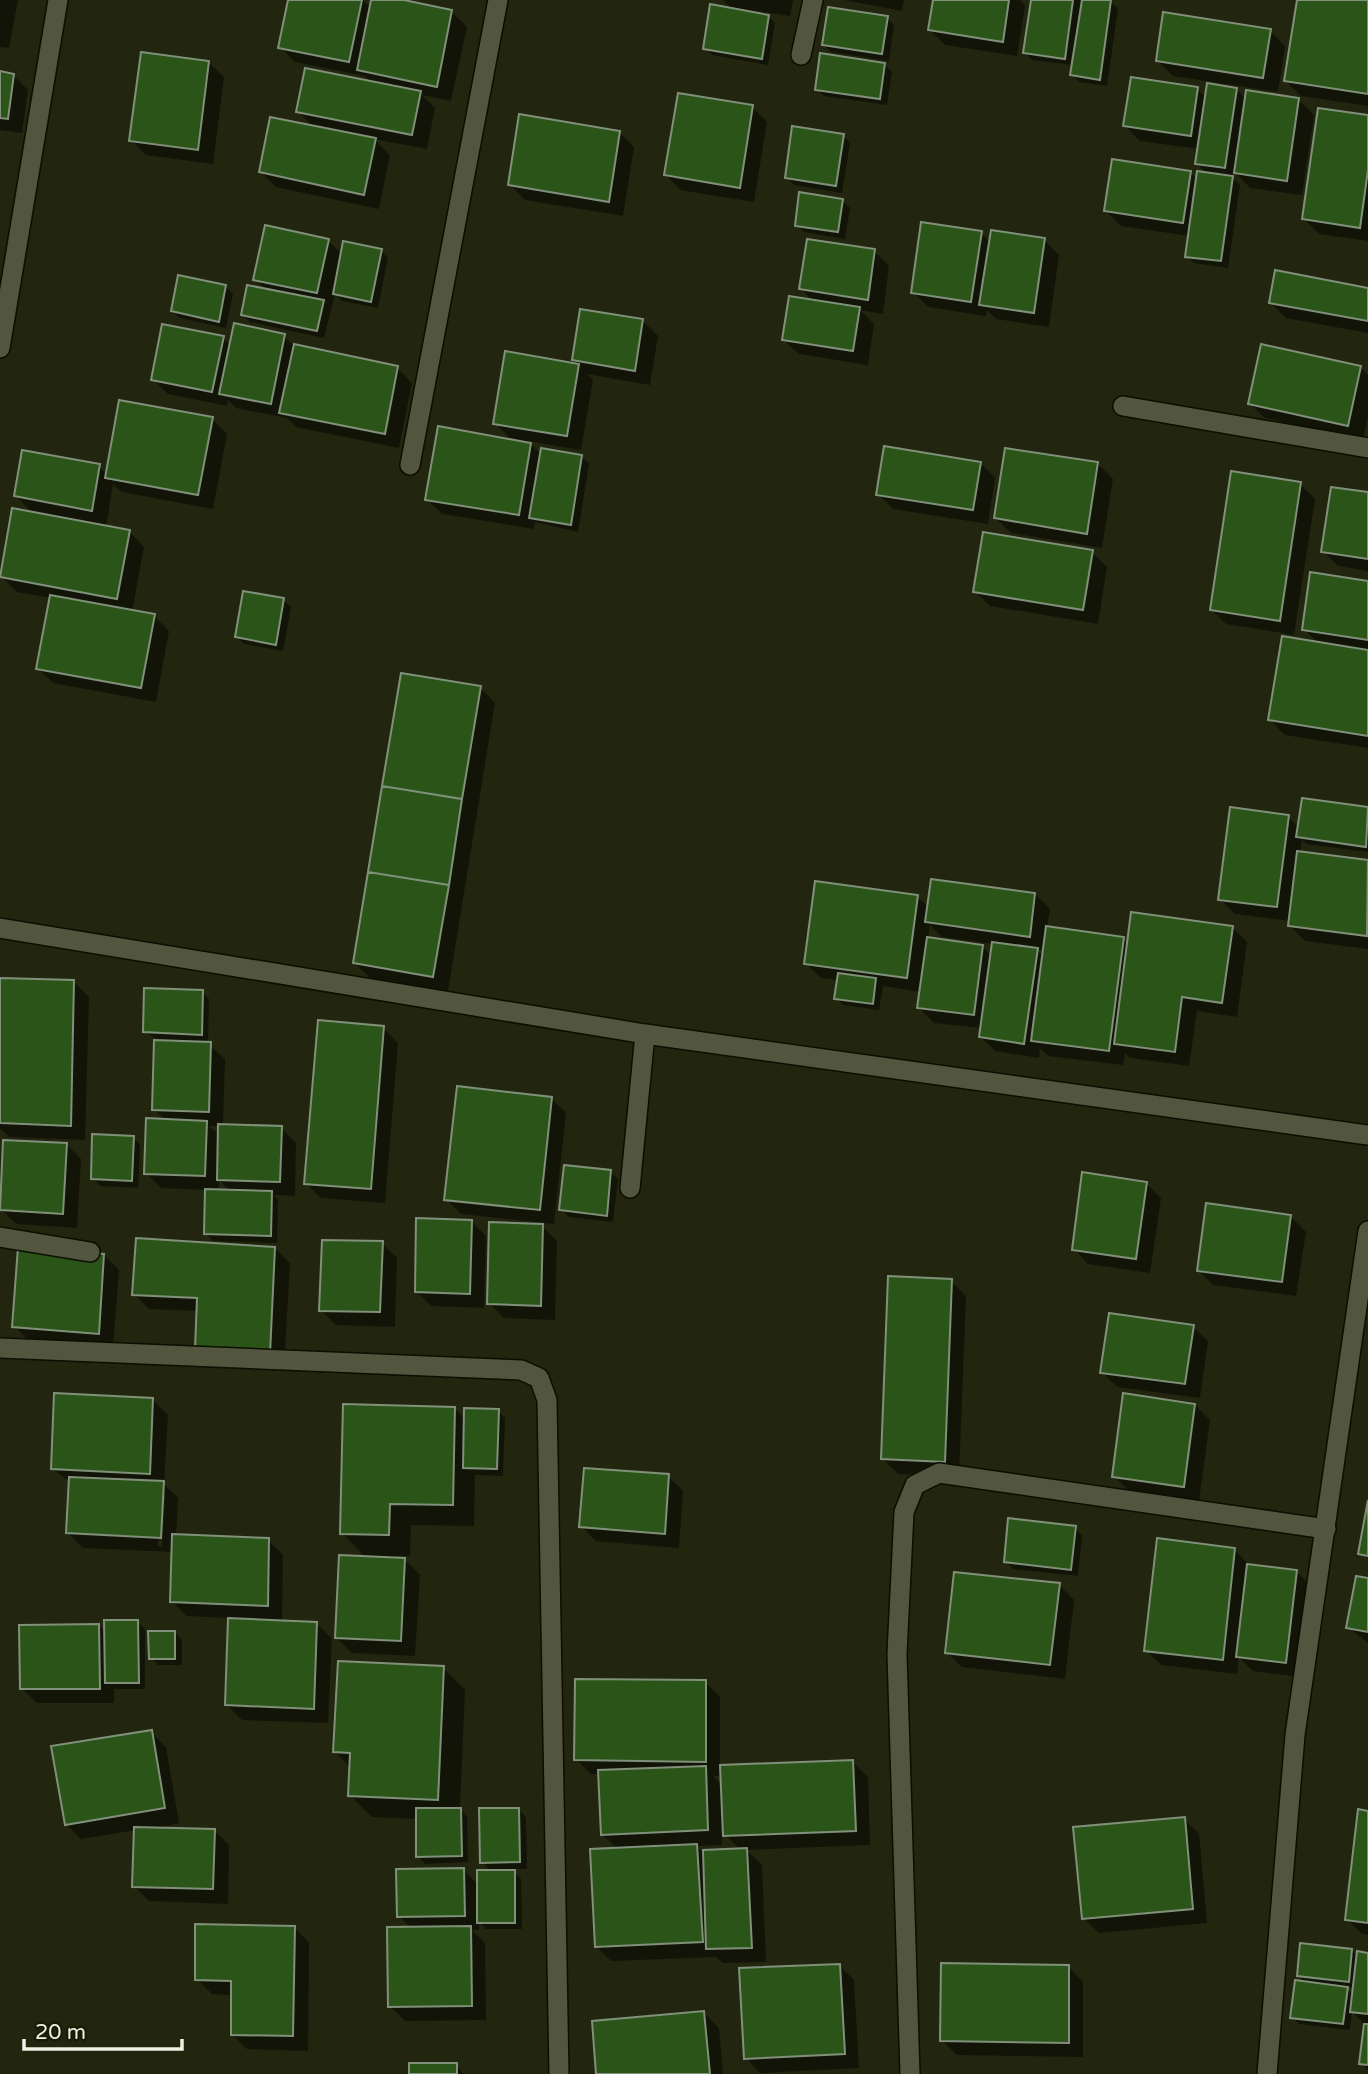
<svg xmlns="http://www.w3.org/2000/svg" width="1368" height="2074" viewBox="0 0 1368 2074" font-family="'Varela Round',sans-serif">
	<rect width="100%" height="100%" fill="#22260f"/>
	<path fill="#0007" fill-rule="evenodd" d="M0,0H18L9,48L0,47Z
		M290,0H363L371,8L373,0H395L452,12L467,27L451,101L422,95L435,108L427,149L374,139L390,155L379,209L276,187L261,172L314,128L298,111L371,83L365,76L295,62L280,47Z
		M723,0H793L790,16L764,12L775,23L768,65L712,55L705,48L733,10Z
		M844,0H904L902,11Z
		M935,0H1020L1025,6L1017,56L945,45L930,30Z
		M1033,0H1080L1083,3V0H1100L1111,2L1118,9L1107,86L1079,82L1072,74L1073,65L1032,60L1025,52Z
		M1298,0H1368V106L1301,96L1286,81Z
		M887,18L894,25L889,61L831,52L824,45Z
		M1270,31L1285,46L1278,92L1173,76L1158,61Z
		M209,63L224,77L213,164L146,155L131,140Z
		M884,64L892,72L887,105L824,96L817,89Z
		M0,73L13,75L28,90L22,133L0,130Z
		M1197,89L1207,98L1236,89L1246,99L1299,100L1314,115L1302,195L1250,188L1233,170L1232,177L1240,185L1228,268L1194,263L1187,256L1190,236L1121,226L1106,211L1190,172L1198,180L1208,174L1197,164L1199,149L1140,141L1125,126Z
		M752,107L767,122L754,202L680,190L666,175Z
		M1368,117V241L1319,234L1304,219Z
		M619,132L634,147L623,216L525,200L510,185Z
		M843,135L850,143L842,193L794,185L787,177Z
		M842,200L850,208L845,239L804,232L797,225Z
		M981,233L990,242L1044,240L1059,255L1049,327L996,319L987,310L986,316L928,307L913,292Z
		M328,241L342,254L381,251L388,258L378,308L342,301L335,294L324,338L250,322L243,315L266,290L255,279Z
		M874,251L889,266L883,314L860,310L874,324L868,365L799,354L784,340L814,302L801,289Z
		M226,287L233,294L226,328L180,318L172,311Z
		M1368,290V333L1286,318L1271,303Z
		M643,321L658,336L650,385L587,374L593,380L581,450L528,441L541,455L581,456L589,464L578,532L535,522L534,529L442,514L427,499L513,441L495,423L507,353L579,365L574,359Z
		M284,336L294,346L397,368L412,383L399,448L296,427L287,418L236,408L228,400L227,406L168,394L153,379L223,338L231,346Z
		M1360,367L1368,375V416L1363,440L1265,418L1250,404Z
		M212,419L227,434L213,509L122,492L113,484L106,527L130,532L144,547L132,612L154,616L169,631L156,702L53,683L38,668L51,598L17,592L2,577L34,514L16,496L99,466L107,475Z
		M980,463L995,478L988,524L893,509L878,494Z
		M1098,464L1113,479L1102,548L1011,533L996,518Z
		M1300,484L1315,499L1294,635L1226,624L1211,609Z
		M1368,494V571L1338,566L1323,551Z
		M1092,552L1107,567L1098,624L990,606L975,591Z
		M1368,583V748L1285,735L1270,720L1318,643L1304,629Z
		M283,600L291,607L283,651L244,644L237,637Z
		M480,688L495,703L448,991L370,978L355,963Z
		M1303,800L1368,809V852L1306,844L1302,840L1300,853L1368,862V949L1305,941L1290,926L1291,921L1235,914L1220,899L1288,817L1299,828Z
		M1035,894L1050,909L1047,928L1123,938L1128,944L1232,927L1247,942L1237,1017L1197,1011L1189,1066L1130,1058L1125,1053L1123,1065L1048,1056L1040,1048L1039,1058L995,1051L981,1037L982,1028L934,1023L919,1008L921,992L883,986L879,1010L843,1005L836,998L838,980L821,978L806,963L917,896L929,908ZM930,925L942,937L993,944L991,956L982,946L928,939ZM1036,949L1045,951L1044,957Z
		M0,980L74,982L89,997L85,1140L9,1137L0,1128Z
		M202,992L209,999L208,1044L225,1059L223,1126L281,1128L296,1143L295,1196L274,1195L278,1200L277,1243L213,1241L206,1233L207,1190L161,1188L146,1173L166,1121L154,1109L156,1039L145,1032ZM209,1126H220V1136ZM219,1180L231,1192L219,1191Z
		M383,1028L398,1043L385,1203L321,1198L306,1183Z
		M551,1098L566,1113L554,1224L461,1214L446,1199Z
		M133,1137L140,1145L138,1188L100,1186L93,1178Z
		M66,1144L81,1159L77,1228L16,1224L1,1209Z
		M610,1172L618,1179L613,1222L569,1217L561,1209Z
		M1146,1183L1161,1198L1150,1273L1088,1264L1074,1249Z
		M1291,1217L1306,1232L1296,1296L1213,1285L1198,1270Z
		M471,1221L486,1236L484,1308L431,1306L416,1291Z
		M542,1226L557,1241L555,1320L504,1318L489,1303Z
		M382,1243L397,1258L395,1327L336,1325L321,1310Z
		M275,1248L290,1263L284,1368L199,1311L149,1309L134,1294Z
		M104,1255L119,1270L113,1348L29,1341L14,1326Z
		M951,1281L966,1296L959,1476L898,1474L883,1459Z
		M1193,1327L1208,1341L1200,1398L1117,1387L1102,1372Z
		M153,1400L168,1415L164,1484L178,1498L176,1536L268,1540L283,1555L282,1622L317,1624L332,1639L328,1723L242,1720L227,1705L230,1618L186,1616L172,1601L173,1552L83,1548L68,1533L71,1483L52,1468ZM161,1495H165L162,1547L158,1546Z
		M1195,1405L1210,1420L1199,1501L1129,1491L1114,1476Z
		M455,1409L466,1420L498,1411L505,1418L503,1476L475,1475L474,1526L411,1525L410,1556H396L395,1559L405,1560L420,1575L415,1656L352,1653L337,1638L366,1558L342,1533Z
		M668,1476L683,1491L679,1548L596,1541L581,1526Z
		M1075,1528L1082,1535L1078,1576L1013,1569L1005,1561Z
		M1235,1550L1250,1566L1297,1572L1312,1587L1301,1677L1253,1671L1239,1657L1237,1674L1161,1665L1146,1650Z
		M1368,1580V1643L1348,1627Z
		M1059,1585L1074,1600L1065,1679L962,1667L947,1653Z
		M137,1622L145,1629V1689H114V1703H37L22,1688L99,1625L106,1633Z
		M175,1632L182,1640V1665H158L151,1658Z
		M443,1668L465,1690L460,1809L467,1817L468,1862L425,1864L418,1856V1819L372,1817L350,1795L351,1768L335,1752Z
		M705,1682L720,1697V1767L853,1762L868,1777L870,1845L746,1850L762,1865L766,1962L723,1963L716,1957L611,1961L596,1946L618,1850L603,1835L599,1774H591L576,1759ZM713,1776H723V1786ZM722,1832L741,1850L702,1852L696,1846L722,1845Z
		M151,1732L166,1747L179,1823L154,1829L214,1830L229,1845L228,1904L149,1901L134,1886L136,1830L81,1839L66,1824Z
		M519,1810L526,1817L527,1869H511L521,1879L522,1929H486L479,1922V1930H472L485,1943L486,2020L405,2021L390,2006L412,1929L399,1916L463,1869L478,1885L491,1872L482,1862Z
		M1368,1812V1935L1362,1934L1347,1919Z
		M1184,1819L1199,1834L1207,1923L1099,1933L1084,1918Z
		M295,1928L309,1943L308,2051L247,2049L232,2034L233,1995L212,1994L197,1979Z
		M1352,1951L1358,1957L1368,1954V2070L1361,2063L1366,2025L1352,2012L1350,2030L1299,2024L1292,2017L1306,1983L1299,1976ZM1346,1987L1355,1988L1354,1995Z
		M839,1965L854,1980L859,2068L760,2073L746,2058Z
		M1069,1967L1083,1982V2057L957,2055L942,2040Z
		M704,2013L719,2028L723,2074H598Z
		M456,2064L463,2074H411Z"/>
	<path fill="#2b5418" stroke="#80907a" stroke-width="2" d="M288,0H362L349,62L278,48Z
		M371,0H404L452,10L437,87L357,70Z
		M933,0H1009L1003,42L928,30Z
		M1031,0H1073L1065,59L1023,53Z
		M1082,0H1111L1100,80L1070,75Z
		M1297,0H1368V94L1284,81Z
		M710,4L769,15L762,59L703,49Z
		M828,7L888,16L882,54L822,45Z
		M1163,12L1271,29L1263,78L1156,61Z
		M141,52L209,61L198,150L129,141Z
		M820,53L885,63L880,99L815,90Z
		M305,68L421,91L412,135L296,112Z
		M0,71L14,74L8,119L0,118Z
		M1131,77L1198,87L1191,136L1123,126Z
		M1207,83L1237,88L1225,168L1195,164Z
		M1246,90L1299,98L1287,181L1234,173Z
		M678,93L753,105L740,188L664,175Z
		M1318,108L1368,115V170L1360,228L1302,219Z
		M519,114L620,131L609,202L508,185Z
		M270,117L376,138L364,195L259,172Z
		M792,126L844,134L836,186L785,178Z
		M1112,159L1191,171L1183,223L1104,211Z
		M1197,171L1233,176L1221,261L1185,257Z
		M799,192L843,199L838,232L795,226Z
		M921,222L982,231L971,302L911,293Z
		M265,225L329,239L317,293L253,280Z
		M991,230L1045,238L1034,313L979,305Z
		M807,239L875,249L868,300L799,289Z
		M343,241L382,249L371,302L333,294Z
		M1275,270L1368,288V321L1269,303Z
		M178,275L226,285L219,322L171,311Z
		M247,285L324,300L317,331L241,315Z
		M789,296L860,307L853,351L782,340Z
		M580,309L643,319L635,371L572,360Z
		M234,323L285,334L271,404L219,394Z
		M162,324L224,336L212,392L151,380Z
		M294,344L398,366L385,434L279,413Z
		M1261,344L1361,366L1348,426L1248,404Z
		M505,351L579,364L567,436L493,424Z
		M119,400L213,417L198,495L105,478Z
		M438,426L531,443L519,515L425,500Z
		M884,446L981,462L973,510L876,495Z
		M541,448L582,455L571,525L529,518Z
		M1005,448L1098,462L1087,534L994,518Z
		M22,450L100,464L92,511L14,496Z
		M1231,471L1301,482L1280,621L1210,610Z
		M1331,487L1368,492V559L1321,552Z
		M12,508L130,530L117,599L0,577Z
		M983,532L1093,550L1083,610L973,592Z
		M1310,572L1368,581V640L1302,630Z
		M243,591L284,598L276,645L235,637Z
		M50,595L155,614L141,688L36,669Z
		M1282,636L1368,650V736L1268,720Z
		M401,673L481,686L462,799L382,786Z
		M382,786L462,799L449,885L368,872Z
		M1302,798L1368,807L1366,847L1296,837Z
		M1230,807L1289,815L1277,907L1218,900Z
		M1297,851L1368,860L1367,936L1288,926Z
		M368,872L449,885L433,977L353,963Z
		M931,879L1035,893L1030,937L925,922Z
		M815,881L918,895L907,978L804,964Z
		M1131,912L1233,926L1222,1003L1182,997L1175,1052L1114,1044Z
		M1046,926L1124,937L1109,1051L1031,1041Z
		M927,937L983,945L974,1015L917,1008Z
		M992,942L1038,948L1024,1044L979,1037Z
		M838,973L876,978L873,1004L834,999Z
		M0,978L74,980L71,1126L0,1123Z
		M144,988L203,990L202,1035L143,1032Z
		M318,1020L384,1026L371,1189L304,1184Z
		M154,1040L211,1042L209,1112L152,1110Z
		M457,1086L552,1097L540,1210L444,1200Z
		M146,1118L207,1121L205,1176L144,1174Z
		M218,1124L282,1126L280,1182L217,1180Z
		M92,1134L134,1136L132,1181L91,1179Z
		M3,1140L67,1143L63,1214L0,1210Z
		M564,1165L611,1170L607,1216L559,1210Z
		M1082,1172L1147,1182L1136,1259L1072,1250Z
		M205,1189L272,1191L271,1236L204,1234Z
		M1206,1203L1291,1215L1282,1282L1197,1271Z
		M416,1218L472,1220L470,1294L415,1292Z
		M489,1222L543,1224L541,1306L487,1304Z
		M136,1238L275,1247L270,1354L195,1349L197,1298L132,1295Z
		M322,1240L383,1241L380,1312L319,1311Z
		M18,1247L104,1254L99,1334L12,1327Z
		M888,1276L952,1279L945,1462L881,1459Z
		M1109,1313L1194,1325L1185,1384L1100,1373Z
		M54,1393L153,1398L150,1474L51,1469Z
		M1123,1393L1195,1404L1184,1487L1112,1477Z
		M343,1404L455,1407L453,1505L390,1504L389,1535L340,1534Z
		M464,1408L499,1409L497,1469L463,1468Z
		M584,1468L669,1474L665,1534L579,1527Z
		M69,1477L164,1481L161,1538L66,1533Z
		M1368,1500V1556L1358,1554Z
		M1008,1518L1076,1526L1071,1570L1004,1562Z
		M172,1534L269,1538L268,1606L170,1602Z
		M1157,1538L1235,1548L1223,1660L1144,1651Z
		M339,1555L405,1558L401,1641L335,1638Z
		M1247,1564L1297,1570L1286,1663L1236,1657Z
		M954,1572L1060,1583L1050,1665L945,1653Z
		M1356,1576L1368,1578V1632L1346,1628Z
		M228,1618L317,1622L314,1709L225,1705Z
		M104,1620H138L139,1683H105Z
		M99,1624L100,1689H20L19,1625Z
		M148,1631H175V1659H149Z
		M338,1661L444,1666L438,1800L348,1796L350,1753L333,1752Z
		M575,1679L706,1680V1762L574,1760Z
		M152,1730L165,1808L65,1825L51,1746Z
		M853,1760L856,1831L723,1836L720,1765Z
		M706,1766L708,1830L601,1835L598,1770Z
		M416,1808H461L462,1856L416,1857Z
		M479,1808H519L520,1862L480,1863Z
		M1358,1809L1368,1811V1923L1345,1920Z
		M1185,1817L1193,1909L1082,1919L1073,1827Z
		M134,1827L215,1829L213,1889L132,1887Z
		M697,1844L703,1942L595,1947L590,1849Z
		M747,1848L752,1948L706,1949L703,1850Z
		M464,1868L465,1916L397,1917L396,1869Z
		M477,1870H515V1923H477Z
		M195,1924L295,1926L293,2036L231,2035V1981L195,1980Z
		M471,1926L472,2006L388,2007L387,1927Z
		M1300,1943L1352,1949L1349,1982L1297,1976Z
		M1357,1951L1368,1953V2014L1350,2012Z
		M941,1963L1069,1965V2043L940,2041Z
		M840,1964L845,2054L744,2059L739,1968Z
		M1295,1980L1348,1987L1343,2024L1290,2018Z
		M704,2011L710,2074H596L592,2021Z
		M1364,2024H1368V2065L1359,2064Z
		M409,2063H457V2074H409Z"/>
	<g fill="none" stroke-linecap="round" stroke-linejoin="round">
		<g stroke="#0c0e00" stroke-width="22">
			<path id="minor" d="M801,55L813,0
				M0,348L58,0
				M1123,406L1368,448
				M410,465L498,0
				M0,928L645,1034L1368,1135
				M630,1188L645,1034
				M0,1237L90,1252
				M0,1348L521,1370L539,1378L547,1400L559,2074
				M910,2074L897,1654L904,1512L915,1485L939,1473L1326,1529
				M1267,2074L1295,1735L1368,1231"/>
		</g>
		<use href="#minor" stroke="#52563e" stroke-width="19"/>
	</g>
	<path d="M24 2039v10h158v-10" fill="none" stroke="#eef1e3" stroke-width="3.5"/>
	<text x="35" y="2039" font-size="21" fill="#eef1e3" stroke="#191c06" stroke-width="5" paint-order="stroke">20 m</text>
</svg>
